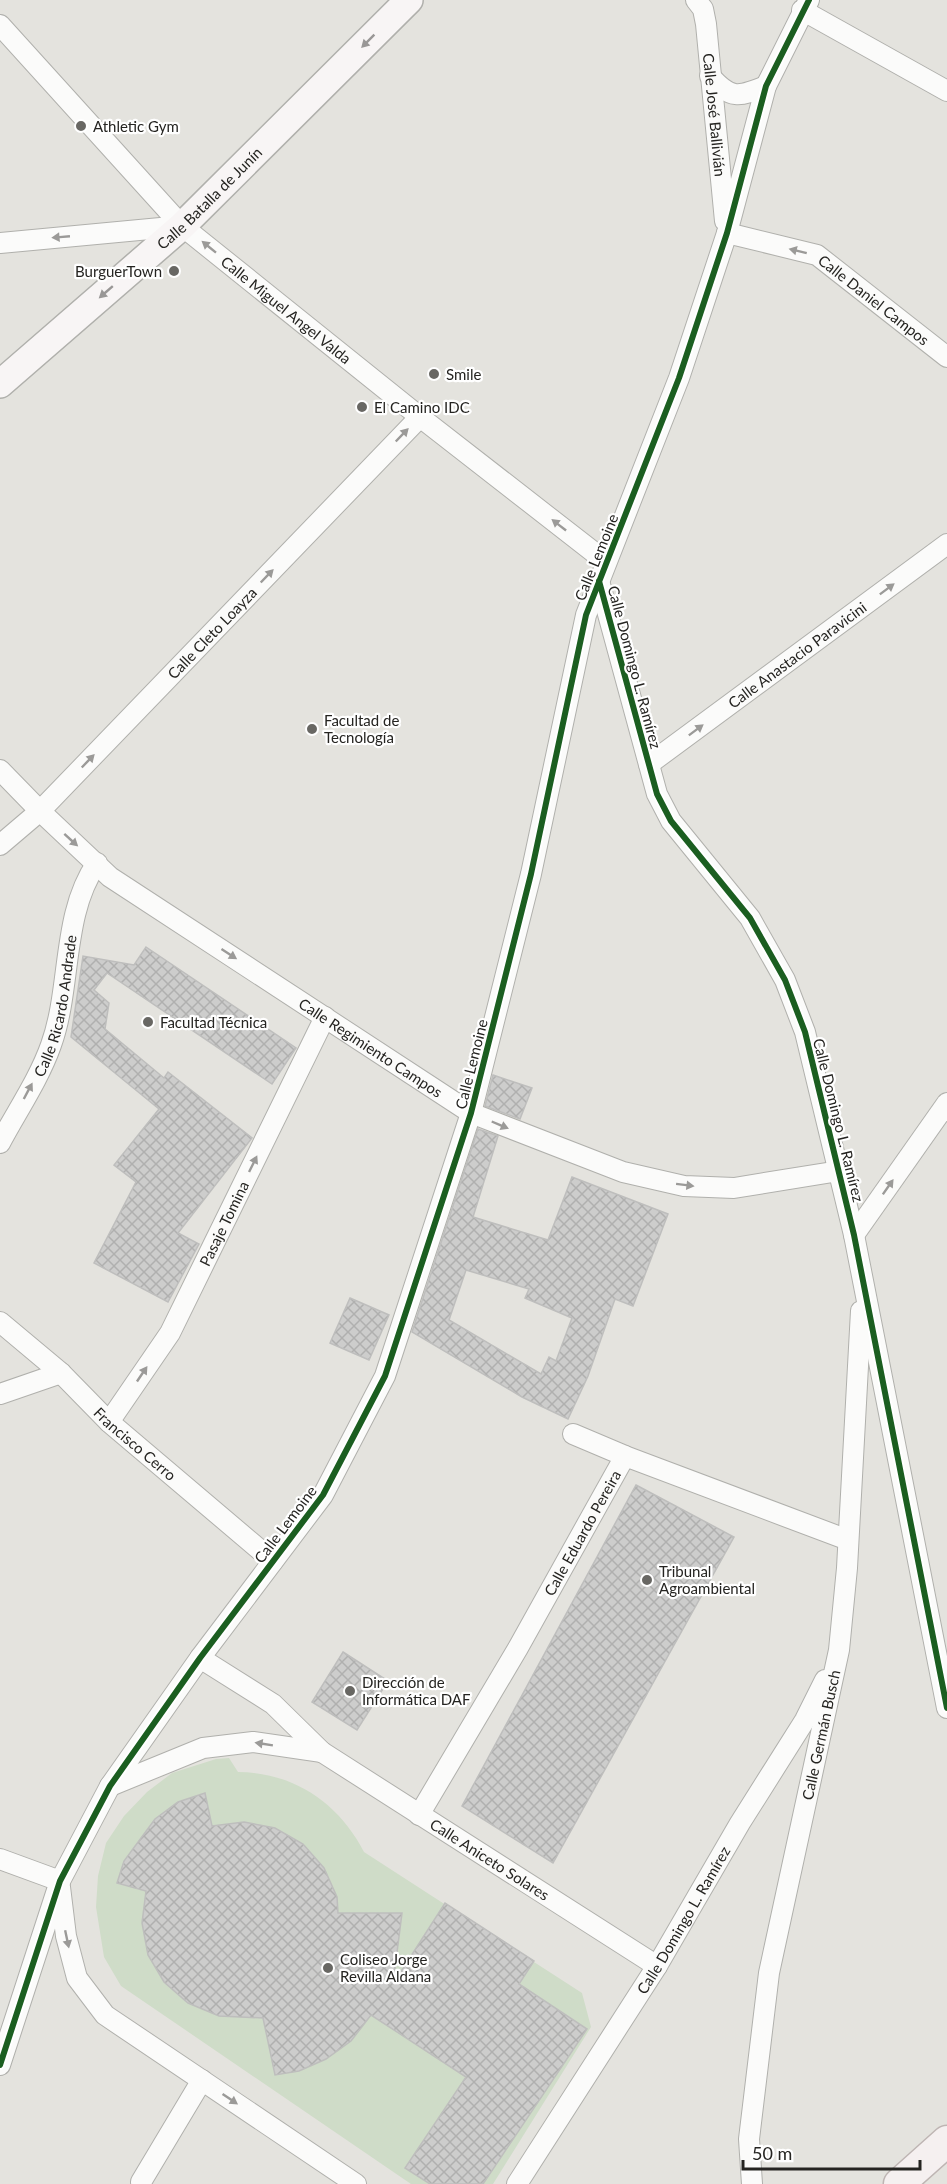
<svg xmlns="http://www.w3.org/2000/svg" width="947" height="2184" viewBox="0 0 947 2184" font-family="Lato,sans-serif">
	<defs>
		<pattern id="building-cross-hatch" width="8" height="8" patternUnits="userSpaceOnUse" patternTransform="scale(1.5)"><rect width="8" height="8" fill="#cdcdcc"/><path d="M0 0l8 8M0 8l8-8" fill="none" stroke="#b0b0af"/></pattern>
	</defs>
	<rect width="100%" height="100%" fill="#e4e3de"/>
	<path fill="#cfdcc8" d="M229,1758L238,1772C293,1772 339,1803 364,1852L582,1993L591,2027L493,2184H411L121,1986L104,1957L96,1907L98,1876L106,1843L124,1816L147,1792L172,1773L216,1759Z"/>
	<path fill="url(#building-cross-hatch)" stroke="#bebebd" stroke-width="1.5" fill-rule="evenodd" d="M146,947L296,1048L272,1084L107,973L94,990L109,1003L105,1029L164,1078L168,1072L252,1138L178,1233L199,1244L168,1302L94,1263L136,1182L114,1165L159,1109L71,1037L83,956L134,965Z
		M493,1075L532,1088L520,1119L485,1106Z
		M478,1129L498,1136L473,1217L548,1240L572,1177L668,1214L633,1306L615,1299L588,1376L568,1419L522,1397L412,1332ZM466,1270L529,1289L525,1298L572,1318L556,1361L549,1357L541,1374L449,1320Z
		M350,1298L389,1315L369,1360L330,1343Z
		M636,1485L734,1537L553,1863L462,1806Z
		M343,1652L388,1681L357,1730L312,1702Z
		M205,1793L212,1826L244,1822L275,1828L303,1844L324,1868L337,1897L338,1913H402L393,1984L445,1903L534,1961L519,1984L587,2029L483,2184H430L405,2168L466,2077L371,2015L351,2041L326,2059L299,2071L275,2075L263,2018L219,2016L188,2003L164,1982L148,1955L142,1923L146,1891L117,1883L124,1861L155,1819L178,1802Z"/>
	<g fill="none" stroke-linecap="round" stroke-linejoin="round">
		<g stroke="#b0b0ac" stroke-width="22">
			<g id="minor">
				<path id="s1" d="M696,0L703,9L706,24L725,221"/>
				<path d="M802,10L947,91"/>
				<path id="s2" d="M0,25L182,226L420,417L605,561"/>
				<path d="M710,76C731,100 739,97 766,86"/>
				<path id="s3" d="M727,233L817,255L947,357"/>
				<path d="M0,243L182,226"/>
				<path d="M599,581L657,794L671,821L750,918L785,980L805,1032L854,1235L947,1708"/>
				<path id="s4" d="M649,764L947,544"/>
				<path id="s5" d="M0,770L40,811L110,877L471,1113L623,1172L684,1186L734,1188L839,1171"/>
				<path id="s6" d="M0,845L40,811L420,417"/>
				<path id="s7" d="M0,1143C17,1111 39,1079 51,1045C72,987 61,915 97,863"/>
				<path d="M854,1235L947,1103"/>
				<path id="s8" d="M0,1322L61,1373L109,1422L273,1561"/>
				<path d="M0,1394L61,1373"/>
				<path id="s9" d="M109,1422L170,1333L325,1017"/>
				<path d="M573,1434L625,1456"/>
				<path id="s10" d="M200,1658L273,1704L322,1752L657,1966"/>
				<path d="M110,1786L203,1748L253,1742L322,1752"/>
				<path id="s11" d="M419,1815L518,1648L625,1456L848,1540"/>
				<path d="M0,1859L60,1881"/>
				<path d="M60,1887L66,1936L77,1978L105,2015L356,2184"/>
				<path d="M0,2065L60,1881L110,1786L200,1658L323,1495L385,1376L471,1113L531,874L586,615L679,378L727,233L766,86L809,0"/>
				<path d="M141,2182L202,2080"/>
				<path id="s12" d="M517,2184L657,1966L740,1823L805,1720L825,1680"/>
				<path id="s13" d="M752,2184L749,2139L769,1973L839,1650L847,1568L861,1311"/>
			</g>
		</g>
		<g stroke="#b0b0ac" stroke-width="30">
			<g id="secondary">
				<path id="s14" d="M0,384L182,226L409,0"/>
			</g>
		</g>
		<g stroke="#beb5b3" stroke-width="33">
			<path id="primary" d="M899,2184L947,2141"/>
		</g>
		<use href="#minor" stroke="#fbfbfa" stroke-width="20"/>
		<use href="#secondary" stroke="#f8f5f5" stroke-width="27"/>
		<use href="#primary" stroke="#f5f0f0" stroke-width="30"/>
		<g stroke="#fff" stroke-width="10">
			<path id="cycleway" d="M599,581L657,794L671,821L750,918L785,980L805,1032L854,1235L947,1708
				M0,2065L60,1881L110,1786L200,1658L323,1495L385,1376L471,1113L531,874L586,615L679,378L727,233L766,86L809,0"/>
		</g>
		<use href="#cycleway" stroke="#1b5e20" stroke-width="6"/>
	</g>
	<defs><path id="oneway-solid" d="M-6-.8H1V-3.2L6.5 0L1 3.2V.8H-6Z" transform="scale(1.5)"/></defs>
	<g fill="#999796">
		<use href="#oneway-solid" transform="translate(368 41) rotate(135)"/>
		<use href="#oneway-solid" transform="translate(106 292) rotate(139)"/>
	</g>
	<g fill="#9b9a98">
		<use href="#oneway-solid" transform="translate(61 237) rotate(175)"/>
		<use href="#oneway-solid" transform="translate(209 247) rotate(-141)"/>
		<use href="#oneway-solid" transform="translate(798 251) rotate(-166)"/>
		<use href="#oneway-solid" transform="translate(402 435) rotate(-46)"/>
		<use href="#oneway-solid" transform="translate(559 525) rotate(-142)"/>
		<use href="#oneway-solid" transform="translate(267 576) rotate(-46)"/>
		<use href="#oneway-solid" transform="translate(887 589) rotate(-37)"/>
		<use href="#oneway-solid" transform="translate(696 730) rotate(-37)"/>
		<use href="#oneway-solid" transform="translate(88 761) rotate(-46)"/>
		<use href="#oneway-solid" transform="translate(71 840) rotate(42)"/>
		<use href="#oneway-solid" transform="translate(229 954) rotate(33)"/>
		<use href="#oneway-solid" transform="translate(28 1091) rotate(-62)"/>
		<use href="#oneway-solid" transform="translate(500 1125) rotate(23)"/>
		<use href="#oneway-solid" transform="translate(253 1164) rotate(-64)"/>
		<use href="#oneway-solid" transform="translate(685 1185) rotate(7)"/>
		<use href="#oneway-solid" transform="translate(888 1187) rotate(-55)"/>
		<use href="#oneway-solid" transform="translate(142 1374) rotate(-56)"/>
		<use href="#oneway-solid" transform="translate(264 1744) rotate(-171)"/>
		<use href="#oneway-solid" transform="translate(67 1939) rotate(78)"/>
		<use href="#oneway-solid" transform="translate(230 2099) rotate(34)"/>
	</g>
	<g fill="#686763" stroke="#fff" stroke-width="2">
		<circle cx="81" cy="126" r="6"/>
		<circle cx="174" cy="271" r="6"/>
		<circle cx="434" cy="374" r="6"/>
		<circle cx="362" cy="407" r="6"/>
		<circle cx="312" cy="729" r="6"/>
		<circle cx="148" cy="1022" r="6"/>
		<circle cx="647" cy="1580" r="6"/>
		<circle cx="350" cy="1691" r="6"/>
		<circle cx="328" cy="1968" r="6"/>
	</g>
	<g text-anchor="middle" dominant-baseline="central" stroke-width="4.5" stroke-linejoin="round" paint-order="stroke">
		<g font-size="15" fill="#252421" stroke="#fff">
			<text stroke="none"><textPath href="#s1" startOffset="118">Calle José Ballivián</textPath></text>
			<text stroke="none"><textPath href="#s14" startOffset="280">Calle Batalla de Junín</textPath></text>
			<text stroke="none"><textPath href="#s3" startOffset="165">Calle Daniel Campos</textPath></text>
			<text stroke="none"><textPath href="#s2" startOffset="405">Calle Miguel Angel Valda</textPath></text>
			<text transform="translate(596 557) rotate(-68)">Calle Lemoine</text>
			<text stroke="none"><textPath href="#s6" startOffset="300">Calle Cleto Loayza</textPath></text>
			<text stroke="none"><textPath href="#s4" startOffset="184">Calle Anastacio Paravicini</textPath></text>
			<text transform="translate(635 667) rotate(75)">Calle Domingo L. Ramírez</text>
			<text stroke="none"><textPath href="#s7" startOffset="150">Calle Ricardo Andrade</textPath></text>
			<text stroke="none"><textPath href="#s5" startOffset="465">Calle Regimiento Campos</textPath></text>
			<text transform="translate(471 1064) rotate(-76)">Calle Lemoine</text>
			<text transform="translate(839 1120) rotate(76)">Calle Domingo L. Ramírez</text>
			<text stroke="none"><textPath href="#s9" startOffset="230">Pasaje Tomina</textPath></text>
			<text stroke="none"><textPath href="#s8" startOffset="182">Francisco Cerro</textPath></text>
			<text transform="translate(285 1524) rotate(-53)">Calle Lemoine</text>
			<text stroke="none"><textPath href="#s11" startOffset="326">Calle Eduardo Pereira</textPath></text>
			<text stroke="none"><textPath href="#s13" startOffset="456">Calle Germán Busch</textPath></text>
			<text stroke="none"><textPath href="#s10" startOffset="354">Calle Aniceto Solares</textPath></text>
			<text stroke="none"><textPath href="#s12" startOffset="312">Calle Domingo L. Ramírez</textPath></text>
		</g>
		<g font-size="15" fill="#252421" stroke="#fff" text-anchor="start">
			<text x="93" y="126">Athletic Gym</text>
			<text x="162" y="271" text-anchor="end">BurguerTown</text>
			<text x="446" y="374">Smile</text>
			<text x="374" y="407">El Camino IDC</text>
			<text x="324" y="720">Facultad de<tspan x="324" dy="17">Tecnología</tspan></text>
			<text x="160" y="1022">Facultad Técnica</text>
			<text x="659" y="1571">Tribunal<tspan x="659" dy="17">Agroambiental</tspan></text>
			<text x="362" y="1682">Dirección de<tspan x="362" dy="17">Informática DAF</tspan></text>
			<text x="340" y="1959">Coliseo Jorge<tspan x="340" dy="17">Revilla Aldana</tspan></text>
		</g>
	</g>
	<path d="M743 2160v9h177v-9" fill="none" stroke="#252421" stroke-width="3"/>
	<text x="752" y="2160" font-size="18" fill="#252421" stroke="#ffffff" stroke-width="4.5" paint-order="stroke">50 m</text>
</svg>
